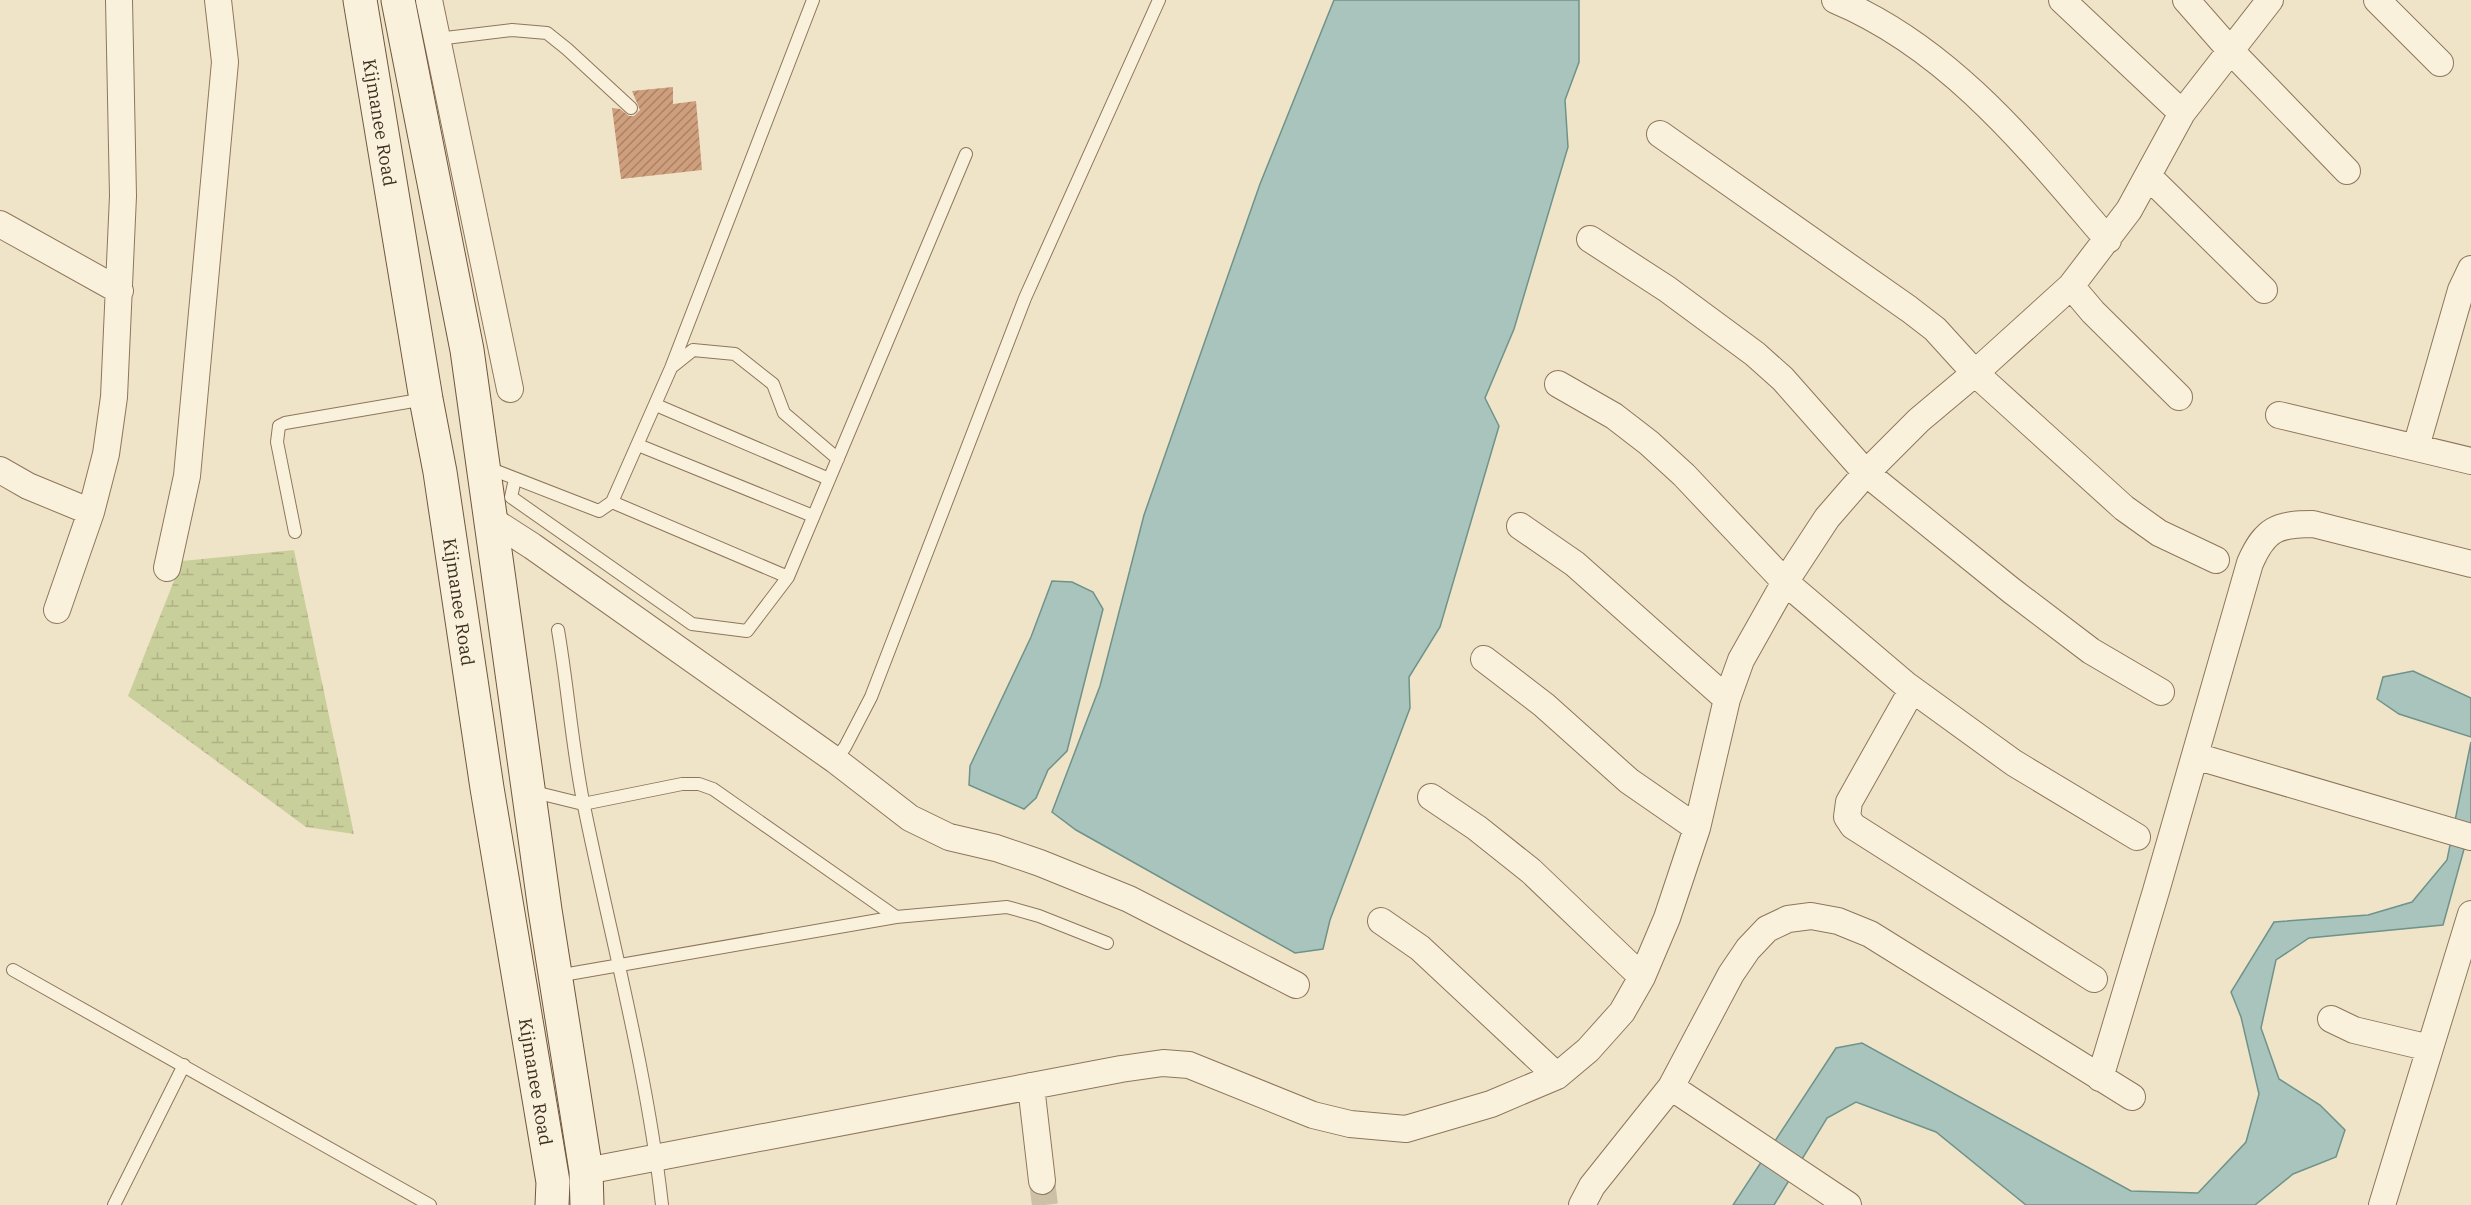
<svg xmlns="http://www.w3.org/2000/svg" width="2471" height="1205" viewBox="0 0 2471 1205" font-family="'IBM Plex Serif',serif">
	<defs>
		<pattern id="wetland-marsh" width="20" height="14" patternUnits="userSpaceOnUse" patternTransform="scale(1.5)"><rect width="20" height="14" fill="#c9cf9b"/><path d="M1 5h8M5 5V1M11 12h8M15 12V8" fill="none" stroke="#aeb285"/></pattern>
		<pattern id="building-hatch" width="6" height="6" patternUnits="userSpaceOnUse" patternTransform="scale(1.5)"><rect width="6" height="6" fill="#cf9f7d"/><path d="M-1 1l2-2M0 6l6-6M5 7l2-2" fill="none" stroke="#a98266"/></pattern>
	</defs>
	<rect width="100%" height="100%" fill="#f0e4c8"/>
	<path fill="url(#wetland-marsh)" d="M294,550L354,834L306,827L128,696L182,561Z"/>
	<path fill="#a9c4bc" stroke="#6f938a" stroke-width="1.5" d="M1334,0H1579V62L1565,100L1568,147L1514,329L1485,398L1499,426L1440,627L1409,677L1410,708L1330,920L1323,949L1295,953L1076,830L1052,812L1100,686L1144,515L1260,184Z
		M1052,581L1072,582L1093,592L1103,609L1067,751L1048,770L1036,798L1024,809L969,785L970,766L1031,637Z
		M2413,671L2471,698V737L2399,714L2377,699L2383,677Z
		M2471,742V824L2443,925L2309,938L2276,960L2261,1028L2279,1079L2320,1105L2345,1130L2336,1157L2293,1174L2255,1205H2026L1936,1132L1856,1102L1827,1118L1774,1205H1733L1836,1048L1862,1043L2131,1191L2198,1193L2246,1142L2259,1094L2241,1017L2231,992L2274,922L2368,915L2412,902L2447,860Z"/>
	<path fill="url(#building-hatch)" d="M673,87V104L696,101L702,170L621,179L612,108L620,109L629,116H634L640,110L632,91Z"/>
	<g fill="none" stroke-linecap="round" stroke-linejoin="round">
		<path stroke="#ccc0a6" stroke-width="26" stroke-dasharray="26 13" stroke-linecap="butt" d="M1042,1181L1045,1205"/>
		<g stroke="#8d765c" stroke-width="14">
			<path id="lane" d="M437,39L512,30L547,33L567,49L631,108
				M673,366L693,350L735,354L773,384L784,413L838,459
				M656,405L829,479
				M638,445L813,516
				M486,467L599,511L612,502L671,368L813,0
				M515,479L511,497L692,624L747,631L788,577L966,154
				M612,502L788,577
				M295,532L277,442L279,426L285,423L425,399
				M558,630C568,688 572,748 584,806C611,939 647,1070 662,1205
				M835,760L845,747L871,697L1025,298L1159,0
				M530,791L583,804L682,784H699L713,789L896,917
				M13,970L430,1205
				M557,976L896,917L1007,907L1039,916L1107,943
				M114,1205L184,1065"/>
		</g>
		<g stroke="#8d765c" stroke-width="28">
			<path id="street" d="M429,0L510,389
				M1835,0C1950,48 2029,148 2108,240
				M2186,0L2230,50L2347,171
				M2377,0L2440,63
				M2182,113L2270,0
				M1660,134L1909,309L1935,329L1975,373L2124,508L2159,533L2216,560
				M2148,176L2264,290
				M0,224L120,291
				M1590,239L1667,289L1755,354L1783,379L1866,473L2012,591L2091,651L2161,692
				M2071,286L2093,312L2179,397
				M1558,384L1614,416L1649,443L1684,475L1785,582L1905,684L2014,763L2137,837
				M2279,415L2471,461
				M2416,447L2461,290L2471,269
				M0,470L28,486L91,512
				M490,519L532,546L835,760L910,818L949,837L996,848L1040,863L1129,899L1296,985
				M1520,526L1575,564L1727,699
				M167,568L187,476L225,62L218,0
				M57,610L91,512L106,454L114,397L123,196L119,0
				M1484,659L1544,705L1629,781L1697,828
				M1912,690L1849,802L1847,817L1853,826L2094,979
				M2195,756L2471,837
				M1431,797L1477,828L1531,871L1642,977
				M1381,921L1420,948L1557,1076
				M2331,1019L2354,1030L2430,1048
				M2100,1078L2156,891L2250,563C2265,529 2277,524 2313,524L2471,564
				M1031,1086L1042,1181
				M1671,1087L1848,1205
				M586,1171L1121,1069L1163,1063L1189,1065L1313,1115L1350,1124L1406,1129L1491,1104L1557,1076L1588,1050L1622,1012L1642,977L1667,918L1697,828L1727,699L1741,660L1785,582L1827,518L1866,473L1919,420L1975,373L2071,286L2129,210L2182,113L2062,0
				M1582,1205L1592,1186L1671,1087L1731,974L1748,949L1767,929L1788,919L1811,916L1838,921L1870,934L2132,1097
				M2382,1205L2471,914"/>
		</g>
		<g stroke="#6f573f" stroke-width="35">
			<g id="secondary">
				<path id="s1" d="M360,0L426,399L440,472L487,788L553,1182L552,1205"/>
				<path d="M398,0L467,350L545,910L586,1171L587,1205"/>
			</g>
		</g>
		<use href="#lane" stroke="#faf1dc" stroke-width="12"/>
		<use href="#street" stroke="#faf1dc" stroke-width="26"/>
		<use href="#secondary" stroke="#faf1dc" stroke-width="33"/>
	</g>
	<g text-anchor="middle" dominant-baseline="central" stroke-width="4.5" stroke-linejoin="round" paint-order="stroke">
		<g font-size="18" fill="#3d2e20" stroke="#f7eed8">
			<text stroke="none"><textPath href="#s1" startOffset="124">Kijmanee Road</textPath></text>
			<text stroke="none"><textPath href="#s1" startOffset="610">Kijmanee Road</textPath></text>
			<text stroke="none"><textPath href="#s1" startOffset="1096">Kijmanee Road</textPath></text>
		</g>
	</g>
</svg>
